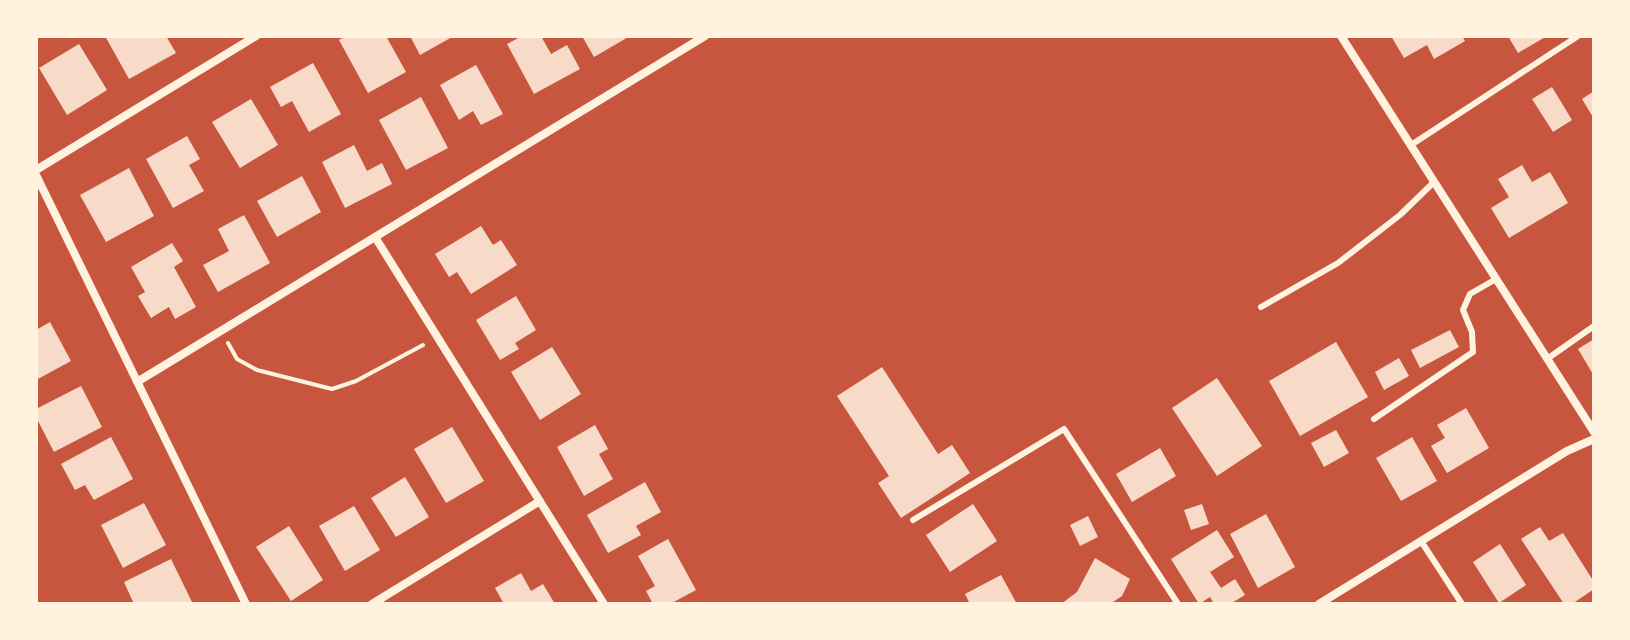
<svg xmlns="http://www.w3.org/2000/svg" width="1630" height="640" viewBox="0 0 1630 640" font-family="Inter,sans-serif">
	<rect width="100%" height="100%" fill="#c8553d"/>
	<path fill="#f7dbc8" d="M105,36H166L176,53L129,79Z
		M346,36H386L406,72L368,93L339,40Z
		M410,36H454L420,55Z
		M522,36H541L551,54L567,45L580,69L534,94L507,44Z
		M582,36H630L594,57Z
		M1391,36H1462L1465,41L1434,59L1427,45L1404,58Z
		M1508,36H1547L1518,53Z
		M79,44L107,90L67,115L39,68Z
		M313,63L341,114L309,132L292,101L281,107L270,87Z
		M476,65L503,114L481,125L473,111L459,120L440,85Z
		M1552,87L1572,120L1553,132L1532,99Z
		M1594,91V119L1582,99Z
		M421,97L448,148L406,170L379,120Z
		M251,99L278,145L240,168L212,122Z
		M187,136L200,159L189,165L204,191L173,208L146,159Z
		M354,145L367,171L382,163L392,184L345,208L322,162Z
		M1522,165L1532,182L1550,172L1568,203L1509,238L1491,208L1509,197L1498,179Z
		M129,168L154,216L106,242L80,195Z
		M302,176L321,212L277,237L257,201Z
		M244,215L270,263L218,292L203,265L229,251L218,229Z
		M481,226L493,245L501,240L517,265L471,294L457,272L449,277L435,254Z
		M172,243L183,261L174,267L196,307L175,319L169,307L151,318L138,296L145,292L131,267Z
		M516,296L536,330L515,343L519,349L500,360L476,320Z
		M50,322L71,361L36,380V330Z
		M1450,330L1459,347L1420,368L1411,350Z
		M1594,339V376L1578,349Z
		M1336,342L1368,397L1300,436L1269,381Z
		M552,347L581,394L540,420L511,372Z
		M1399,358L1409,376L1384,390L1375,372Z
		M882,367L938,454L952,445L970,473L901,518L878,483L889,476L837,396Z
		M1217,378L1262,446L1217,476L1172,408Z
		M81,386L102,427L54,452L36,417V409Z
		M1466,408L1489,448L1447,473L1431,446L1445,438L1437,425Z
		M595,425L608,449L599,454L613,479L584,496L557,447Z
		M452,427L484,481L446,503L414,449Z
		M1336,430L1349,453L1324,467L1311,443Z
		M111,437L133,479L94,500L85,485L75,490L61,464Z
		M1412,437L1437,481L1401,501L1376,458Z
		M1160,448L1176,476L1132,502L1116,474Z
		M405,477L429,517L396,537L371,498Z
		M645,482L661,512L636,526L641,535L608,553L587,515Z
		M144,503L166,545L123,568L101,525Z
		M973,504L997,541L950,572L926,535Z
		M1202,504L1209,524L1191,530L1184,510Z
		M354,506L380,550L345,571L319,526Z
		M1266,514L1295,567L1258,588L1230,534Z
		M1088,516L1098,537L1080,546L1070,525Z
		M289,526L323,580L291,601L256,547Z
		M1540,527L1549,541L1563,533L1594,582V589L1572,604H1564L1521,539Z
		M1217,530L1234,557L1210,572L1221,588L1235,579L1245,595L1230,604H1214L1210,597L1199,604L1171,559Z
		M668,539L696,590L670,604H653L646,591L655,586L638,556Z
		M1500,544L1526,585L1499,603L1473,562Z
		M1095,558L1130,579L1122,596L1110,604H1061L1077,592Z
		M171,559L193,604H134L124,582Z
		M521,573L531,591L543,584L555,604H504L495,588Z
		M1001,575L1017,604H970L965,594Z"/>
	<g fill="none" stroke-linecap="round" stroke-linejoin="round">
		<path stroke="#fff3e0" stroke-width="4" d="M228,343L237,359L257,370L332,389L356,381L423,345"/>
		<path stroke="#fff3e0" stroke-width="6" d="M1411,145L1578,36
			M1261,307L1338,263L1400,215L1434,182
			M1547,359L1594,326
			M1374,419L1473,352L1472,332L1463,310L1470,294L1496,279
			M913,520L1064,429L1178,604
			M1421,541L1462,604"/>
		<path stroke="#fff3e0" stroke-width="8" d="M1341,36L1594,432
			M36,170L256,36
			M36,175L246,604
			M375,237L604,604
			M137,382L705,36
			M372,604L540,501
			M1319,604L1567,451L1594,439"/>
	</g>
	<rect width="1630" height="640" fill="none" stroke="#fff3e0" stroke-width="76"/>
</svg>
